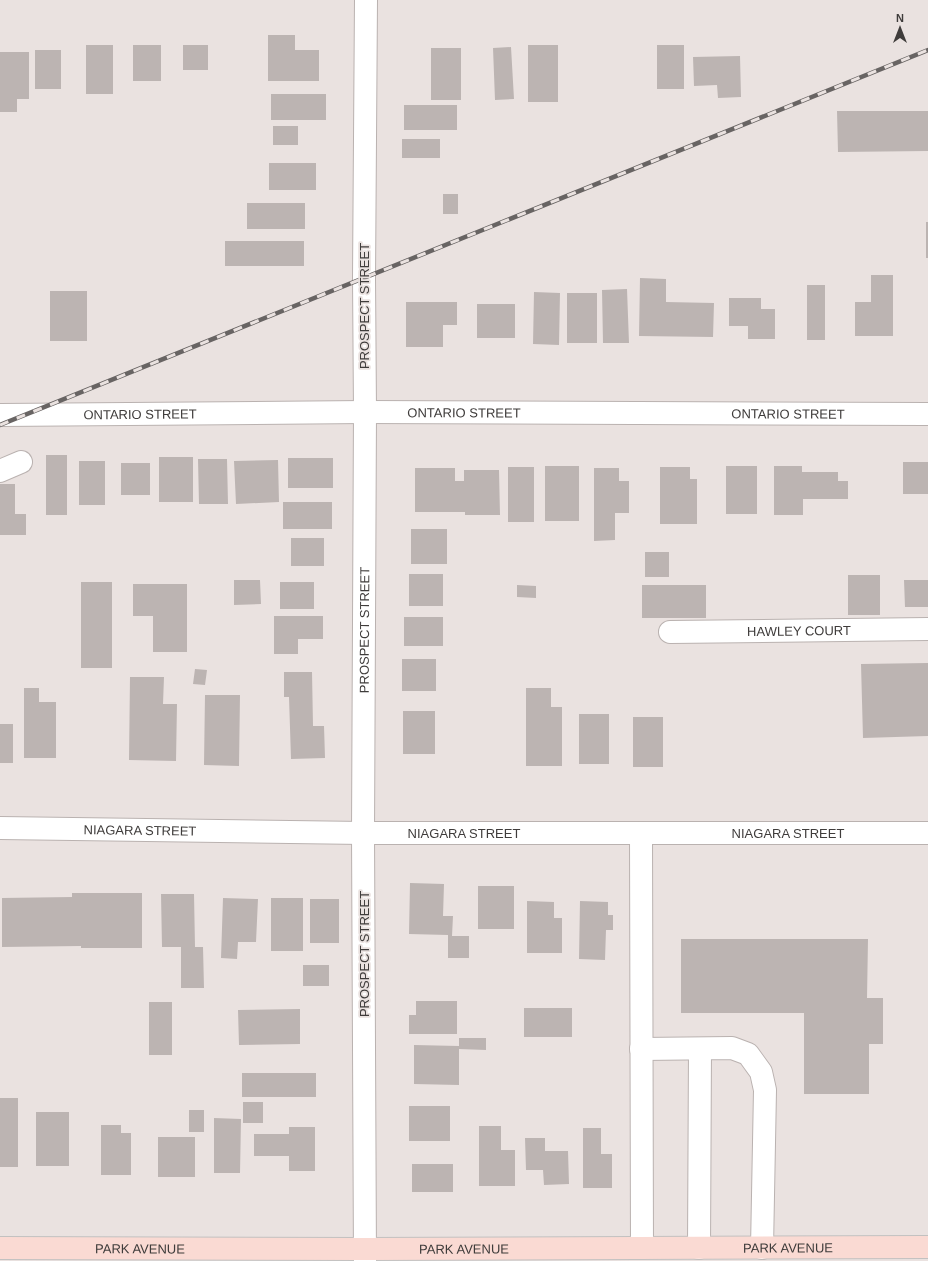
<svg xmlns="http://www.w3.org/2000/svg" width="928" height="1261" viewBox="0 0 928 1261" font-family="Helvetica,sans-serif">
	<rect width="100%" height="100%" fill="#eae2e0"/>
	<path fill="#bcb4b2" d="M268,35H295V50H319V81H268Z
		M86,45H113V94H86Z
		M133,45H161V81H133Z
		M183,45H208V70H183Z
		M528,45H558V102H528Z
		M657,45H684V89H657Z
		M511,47L514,99L495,100L493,48Z
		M431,48H461V100H431Z
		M35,50H61V89H35Z
		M0,52H29V99H17V112H0Z
		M740,56L741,97L718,98L717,85L694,86L693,57Z
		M271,94H326V120H271Z
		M404,105H457V130H404Z
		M837,111H928V151L838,152Z
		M273,126H298V145H273Z
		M402,139H440V158H402Z
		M269,163H316V190H269Z
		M443,194H458V214H443Z
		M247,203H305V229H247Z
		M926,222H928V258H926Z
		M225,241H304V266H225Z
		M871,275H893V336H855V302H871Z
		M640,278L666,279V302L714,303L713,337L639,336Z
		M807,285H825V340H807Z
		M627,289L629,343H603L602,290Z
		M50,291H87V341H50Z
		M534,292L560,293L559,345L533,344Z
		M567,293H597V343H567Z
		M729,298H761V309H775V339H748V326H729Z
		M406,302H457V325H443V347H406Z
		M477,304H515V338H477Z
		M46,455H67V515H46Z
		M159,457H193V502H159Z
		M288,458H333V488H288Z
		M198,459H227L228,504H199Z
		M278,460L279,502L236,504L234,461Z
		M79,461H105V505H79Z
		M903,462H928V494H903Z
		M121,463H150V495H121Z
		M545,466H579V521H545Z
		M726,466H757V514H726Z
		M774,466H802V472H838V481H848V499H803V515H774Z
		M508,467H534V522H508Z
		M660,467H690V479H697V524H660Z
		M415,468H455V481H464V470H499L500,515H465V512H415Z
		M594,468H619V481H629V513H615V540L594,541Z
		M0,484H15V514H26V535H0Z
		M283,502H332V529H283Z
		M411,529H447V564H411Z
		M291,538H324V566H291Z
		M645,552H669V577H645Z
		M409,574H443V606H409Z
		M848,575H880V615H848Z
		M234,580H260L261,604L234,605Z
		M904,580H928V607H905Z
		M81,582H112V668H81Z
		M280,582H314V609H280Z
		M133,584H187V652H153V616H133Z
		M517,585L536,586V598L517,597Z
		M642,585H706V618H642Z
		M274,616H323V639H298V654H274Z
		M404,617H443V646H404Z
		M402,659H436V691H402Z
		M928,663V736L863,738L861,664Z
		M195,669L207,670L205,685L193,684Z
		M284,672H312L313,726H324L325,758L291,759L289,697H284Z
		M130,677H164L163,704H177L176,761L129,760Z
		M24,688H39V702H56V758H24Z
		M526,688H551V707H562V766H526Z
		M205,695H240L239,766L204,765Z
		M403,711H435V754H403Z
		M579,714H609V764H579Z
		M633,717H663V767H633Z
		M0,724H13V763H0Z
		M410,883L444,884L443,916H453L452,936H469V958H448V935L409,934Z
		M478,886H514V929H478Z
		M72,893H142V948H81V946L2,947V898L72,897Z
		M161,894H194L195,947H203L204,988H181V947H162Z
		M223,898L258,899L256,942H238L237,959L221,958Z
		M271,898H303V951H271Z
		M310,899H339V943H310Z
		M527,901L554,902V918H562V953H527Z
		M580,901L608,902V915H613V930H606L605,960L579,959Z
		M681,939H868L867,998H883V1044H869V1094H804V1013H681Z
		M303,965H329V986H303Z
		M416,1001H457V1034H409V1015H416Z
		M149,1002H172V1055H149Z
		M524,1008H572V1037H524Z
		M300,1009V1044L239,1045L238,1010Z
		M459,1038H486V1050L459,1049V1085L414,1084V1045L459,1046Z
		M242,1073H316V1097H242Z
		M0,1098H18V1167H0Z
		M243,1102H263V1123H243Z
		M409,1106H450V1141H409Z
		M189,1110H204V1132H189Z
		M36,1112H69V1166H36Z
		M214,1118L241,1119L240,1173H214Z
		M101,1125H121V1133H131V1175H101Z
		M479,1126H501V1150H515V1186H479Z
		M289,1127H315V1171H289V1156H254V1134H289Z
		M583,1128H601V1154H612V1188H583Z
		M158,1137H195V1177H158Z
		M525,1138H545V1151H568L569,1184L544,1185L543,1170H526Z
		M412,1164H453V1192H412Z"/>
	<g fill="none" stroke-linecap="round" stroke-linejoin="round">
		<g stroke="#bab2b0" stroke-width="24">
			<g id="minor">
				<path id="s1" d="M0,415L365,412L928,414"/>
				<path d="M0,471L21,462"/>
				<path id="s2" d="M670,632L928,629"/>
				<path id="s3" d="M0,828L363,833H928"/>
				<path d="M641,833L642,1248"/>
				<path d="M641,1049L732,1048L748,1054L761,1072L765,1090L762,1248"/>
				<path d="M699,1248L700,1049"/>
				<path id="s4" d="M365,1261L363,833L365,412L364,278L366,0"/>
			</g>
		</g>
		<g stroke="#c2c1c0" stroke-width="24">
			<g id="major">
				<path id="s5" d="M0,1248L365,1249L928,1247"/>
			</g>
		</g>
		<use href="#minor" stroke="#fff" stroke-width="22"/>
		<use href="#major" stroke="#fadad3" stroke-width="22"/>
		<g stroke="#686463" stroke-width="4.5">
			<path id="rail" d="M0,425L928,50"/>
		</g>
		<use href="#rail" stroke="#eae2e0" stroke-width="3" stroke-dasharray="9" stroke-linecap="butt"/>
	</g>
	<g text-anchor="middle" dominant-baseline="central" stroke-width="3.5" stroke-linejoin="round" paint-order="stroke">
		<g font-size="13" fill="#3f3c3b" stroke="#eae2e0">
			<text transform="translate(364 306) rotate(-90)">PROSPECT STREET</text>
			<text stroke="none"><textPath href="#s1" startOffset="464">ONTARIO STREET</textPath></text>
			<text stroke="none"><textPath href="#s1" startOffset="140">ONTARIO STREET</textPath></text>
			<text stroke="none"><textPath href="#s1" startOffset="788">ONTARIO STREET</textPath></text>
			<text stroke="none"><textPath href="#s4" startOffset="631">PROSPECT STREET</textPath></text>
			<text stroke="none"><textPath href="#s2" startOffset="129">HAWLEY COURT</textPath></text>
			<text stroke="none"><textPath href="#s3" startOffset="140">NIAGARA STREET</textPath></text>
			<text stroke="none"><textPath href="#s3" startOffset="464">NIAGARA STREET</textPath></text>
			<text stroke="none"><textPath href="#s3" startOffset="788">NIAGARA STREET</textPath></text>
			<text transform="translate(364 954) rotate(-90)">PROSPECT STREET</text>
			<text stroke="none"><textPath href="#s5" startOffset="788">PARK AVENUE</textPath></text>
			<text stroke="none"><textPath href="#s5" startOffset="140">PARK AVENUE</textPath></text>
			<text stroke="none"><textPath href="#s5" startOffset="464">PARK AVENUE</textPath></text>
		</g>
	</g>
	<g transform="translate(900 28)" stroke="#eae2e0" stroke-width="3" paint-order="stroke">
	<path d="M0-3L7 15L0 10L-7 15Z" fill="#3f3c3b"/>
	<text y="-6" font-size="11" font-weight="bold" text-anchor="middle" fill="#3f3c3b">N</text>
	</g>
</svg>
